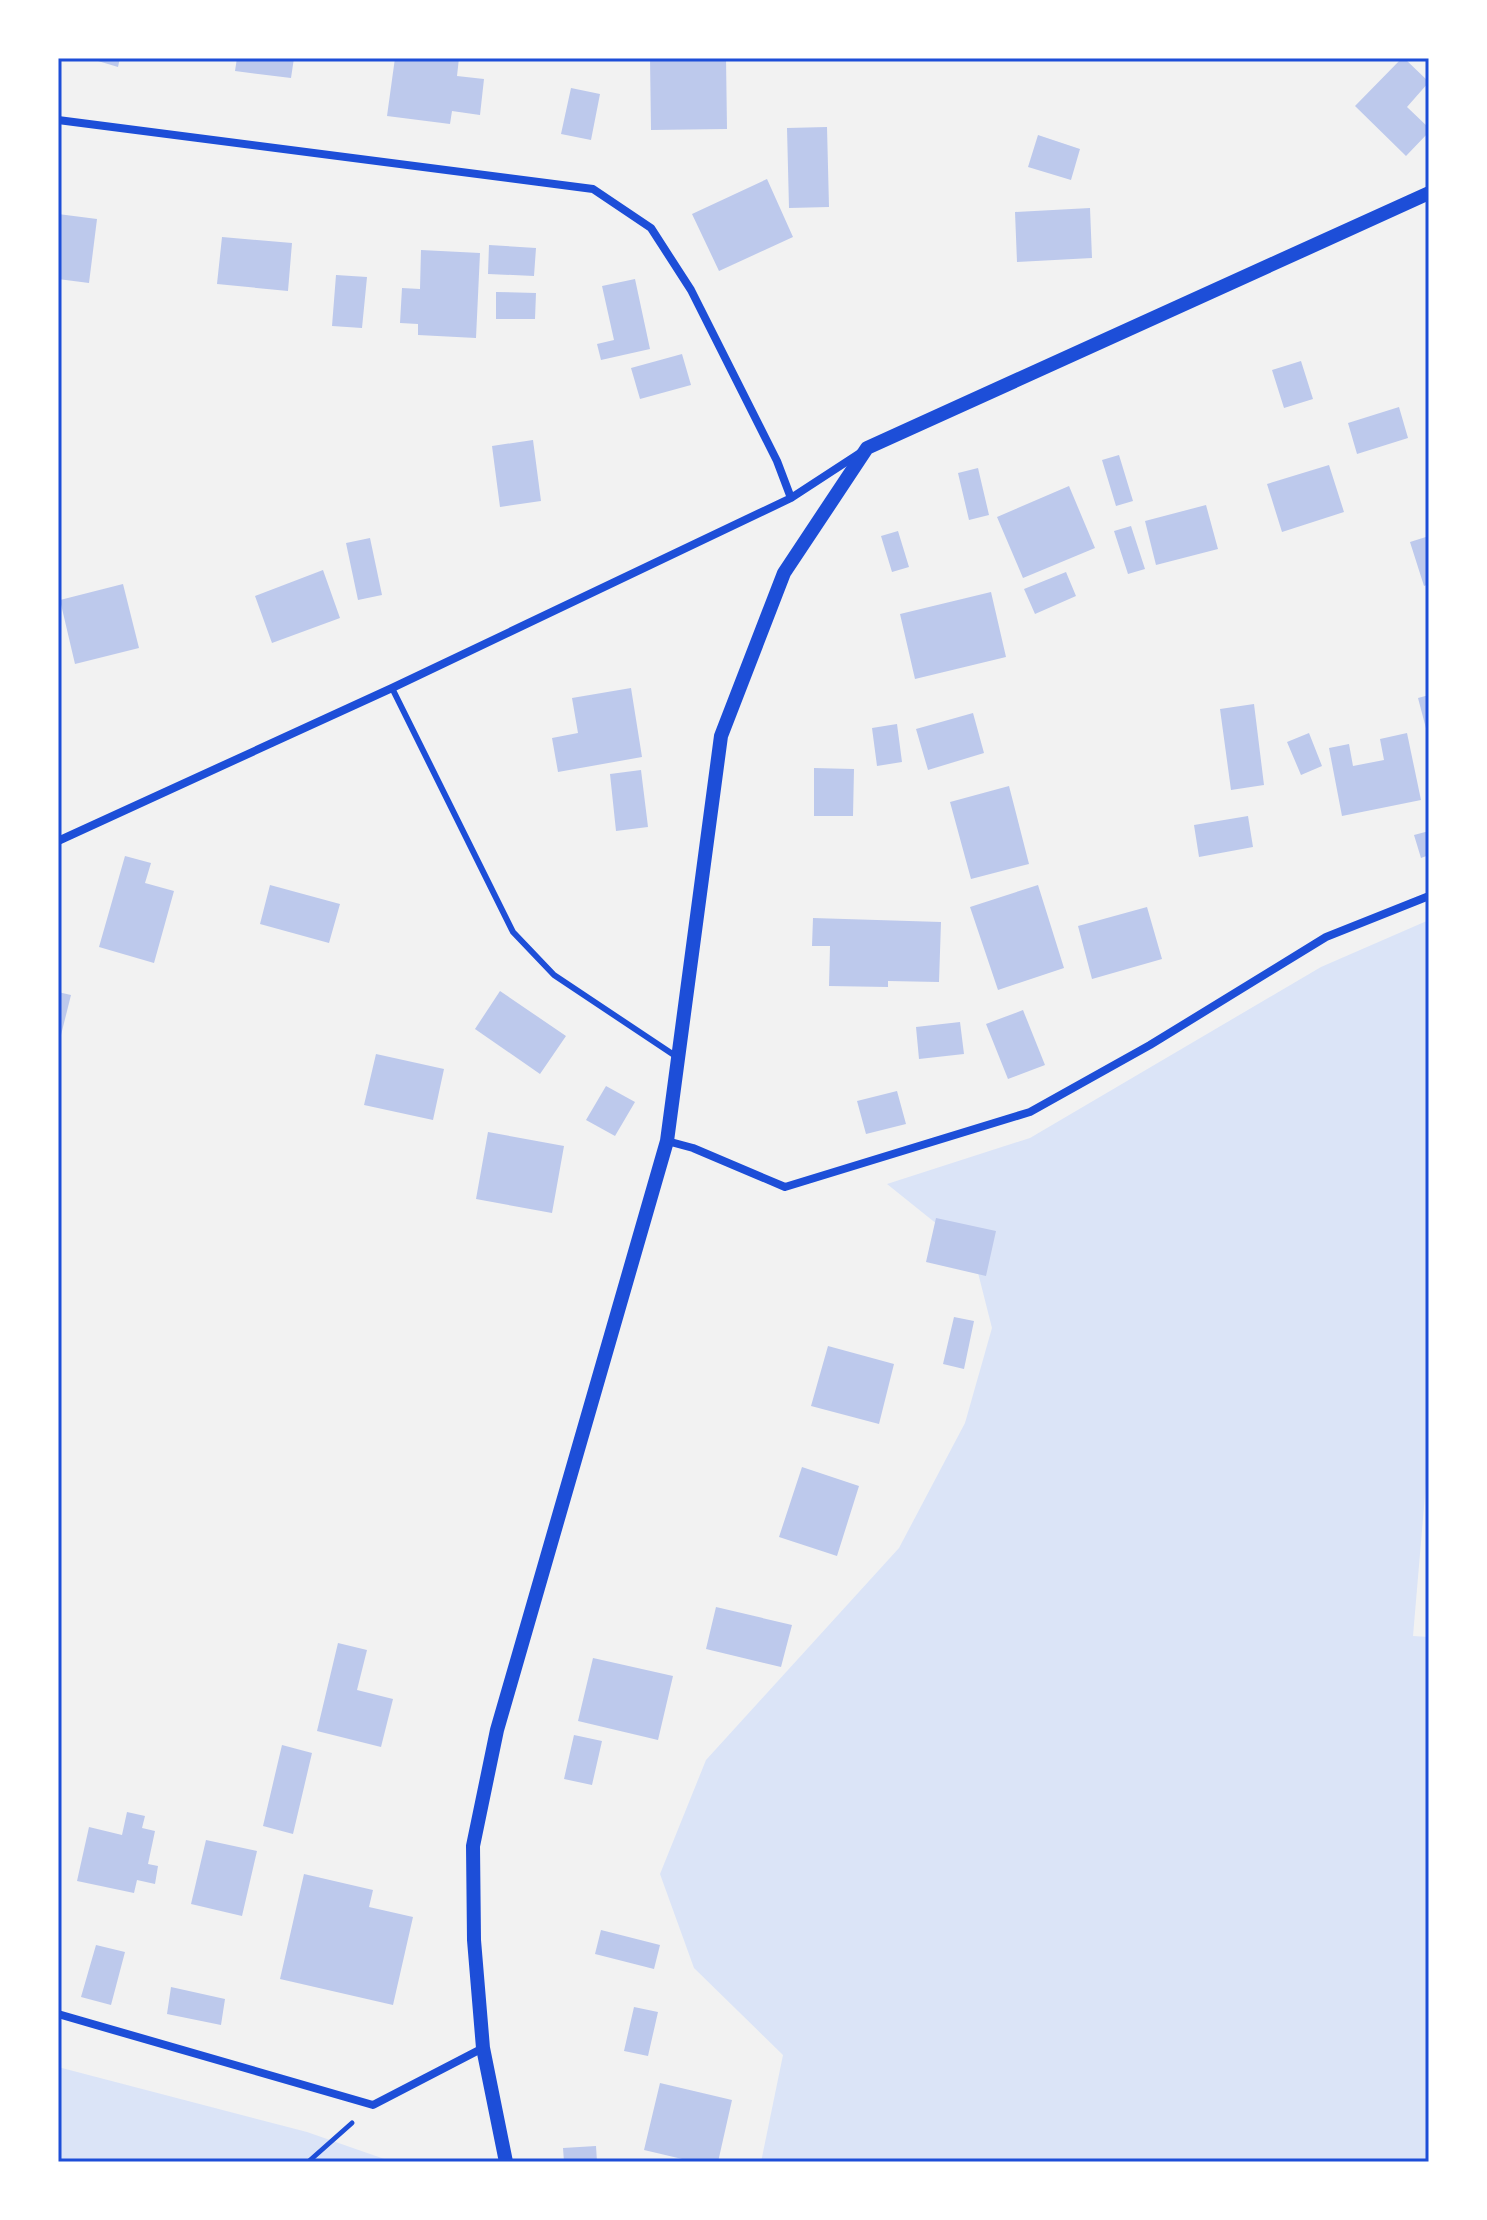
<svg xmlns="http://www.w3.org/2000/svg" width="1487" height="2220" viewBox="0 0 1487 2220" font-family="'DejaVu Sans',sans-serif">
	<rect width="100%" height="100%" fill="#f2f2f2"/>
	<path fill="#dbe4f7" d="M1429,920V1448L1413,1636L1429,1637V2162H761L783,2055L694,1968L660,1874L706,1760L899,1548L965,1423L992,1328L973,1253L887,1184L1030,1138L1321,967Z
		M58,2067L307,2132L393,2162H58Z"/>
	<path fill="#bdc9ec" d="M88,58H120L118,67Z
		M237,58H294L291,78L235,71Z
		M395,58H459L457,76L484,79L480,115L452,111L450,124L387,116Z
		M650,58H726L727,129L651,130Z
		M1402,58H1404L1429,82L1407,107L1429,128V132L1406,156L1355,106Z
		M571,88L600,94L591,140L561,134Z
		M827,127L829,207L789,208L787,128Z
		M1038,135L1080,149L1071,180L1028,167Z
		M767,179L793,237L719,271L692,214Z
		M1090,208L1092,258L1017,262L1015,212Z
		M58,214L97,219L89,283L58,279Z
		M222,237L292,243L288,291L217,284Z
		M489,245L536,248L534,276L488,274Z
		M421,250L480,253L476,338L418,335V324L400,323L402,288L420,289Z
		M336,275L367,277L362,328L332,326Z
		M635,279L650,349L601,360L597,344L614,340L602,286Z
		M496,292L536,293L535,319H496Z
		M682,354L691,385L640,399L631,368Z
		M1301,361L1313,399L1284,408L1272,370Z
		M1399,407L1408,438L1357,454L1348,423Z
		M533,440L541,501L500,507L492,446Z
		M1119,455L1133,501L1116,506L1102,460Z
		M1329,465L1344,512L1282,532L1267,484Z
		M978,468L989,515L969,520L958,473Z
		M1069,486L1095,548L1023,578L997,517Z
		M1206,505L1218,549L1156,565L1145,521Z
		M1131,526L1145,569L1128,574L1114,531Z
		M898,531L909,567L892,572L881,536Z
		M1429,536V584L1424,586L1410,542Z
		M370,538L382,595L358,600L346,543Z
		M323,570L340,618L272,643L255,596Z
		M1066,572L1076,596L1035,614L1024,589Z
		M123,584L139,648L75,664L60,600Z
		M991,592L1006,657L915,679L900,614Z
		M631,688L642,757L558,772L552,738L578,733L572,698Z
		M1429,695V736H1428L1418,698Z
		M1254,704L1264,785L1231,790L1220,709Z
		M973,713L984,753L928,770L916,729Z
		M897,724L902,762L877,766L872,728Z
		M1309,733L1322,766L1301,775L1287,742Z
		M1407,733L1421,800L1342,816L1329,748L1349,744L1353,766L1384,760L1380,739Z
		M814,768L854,769L853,816H814Z
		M641,770L648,827L616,831L610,774Z
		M1009,786L1029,864L971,879L950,802Z
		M1248,816L1253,847L1199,857L1194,825Z
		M1429,831V855L1421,858L1414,835Z
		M125,856L151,863L145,883L174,891L154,963L99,947Z
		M270,885L340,904L329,943L260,924Z
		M1038,885L1064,968L998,990L970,907Z
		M1147,907L1162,959L1092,979L1078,926Z
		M813,918L941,922L939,982L888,981V987L829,986L830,946H812Z
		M500,991L566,1036L540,1074L475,1029Z
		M58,992L71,995L59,1043H58Z
		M1023,1010L1045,1065L1008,1079L986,1024Z
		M960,1022L964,1054L919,1059L916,1027Z
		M376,1054L444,1069L433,1120L364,1105Z
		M606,1086L635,1102L615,1136L586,1120Z
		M897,1091L906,1124L866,1134L857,1101Z
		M488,1132L564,1146L552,1213L476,1199Z
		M936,1218L996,1231L986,1276L926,1262Z
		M954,1317L974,1321L964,1369L943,1364Z
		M828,1346L894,1364L879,1424L811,1406Z
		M802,1467L859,1486L837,1556L779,1537Z
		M716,1607L792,1625L781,1667L706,1649Z
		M338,1643L367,1650L357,1690L393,1699L381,1747L317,1731Z
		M593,1658L673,1676L658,1740L578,1721Z
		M574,1735L602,1741L592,1785L564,1779Z
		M282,1745L312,1753L293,1834L263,1826Z
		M127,1812L145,1816L142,1828L155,1831L148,1864L158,1866L155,1884L137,1880L134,1893L77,1881L89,1827L122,1835Z
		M206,1840L257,1851L242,1916L191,1904Z
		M304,1874L373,1890L369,1907L413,1917L393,2005L280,1979Z
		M601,1930L660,1945L654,1969L595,1954Z
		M96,1945L125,1952L111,2005L81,1997Z
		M171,1987L225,1999L221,2025L167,2014Z
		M634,2007L658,2012L648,2056L624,2051Z
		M660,2083L732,2100L718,2162H695L644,2150Z
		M596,2146L597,2162H564L563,2148Z"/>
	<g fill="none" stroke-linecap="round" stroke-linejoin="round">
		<path stroke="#1d4ed8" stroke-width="5" d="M308,2162L352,2123"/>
		<path stroke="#1d4ed8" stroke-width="6" d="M392,688L513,932L554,975L677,1057"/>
		<path stroke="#1d4ed8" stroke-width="8" d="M58,120L593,189L651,228L691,290L777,461L791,498
			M58,841L392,688L791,498L860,453
			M667,1141L693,1148L785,1187L1030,1112L1150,1045L1326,937L1429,896
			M58,2014L373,2105L483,2048"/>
		<path stroke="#1d4ed8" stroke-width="14" d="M506,2162L483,2048L474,1940L473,1846L497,1730L667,1141L721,736L784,573L867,448L1429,193"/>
	</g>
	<rect width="1487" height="2220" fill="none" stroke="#ffffff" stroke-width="120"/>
	<rect x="60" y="60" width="1367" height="2100" fill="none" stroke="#1d4ed8" stroke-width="3"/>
</svg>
